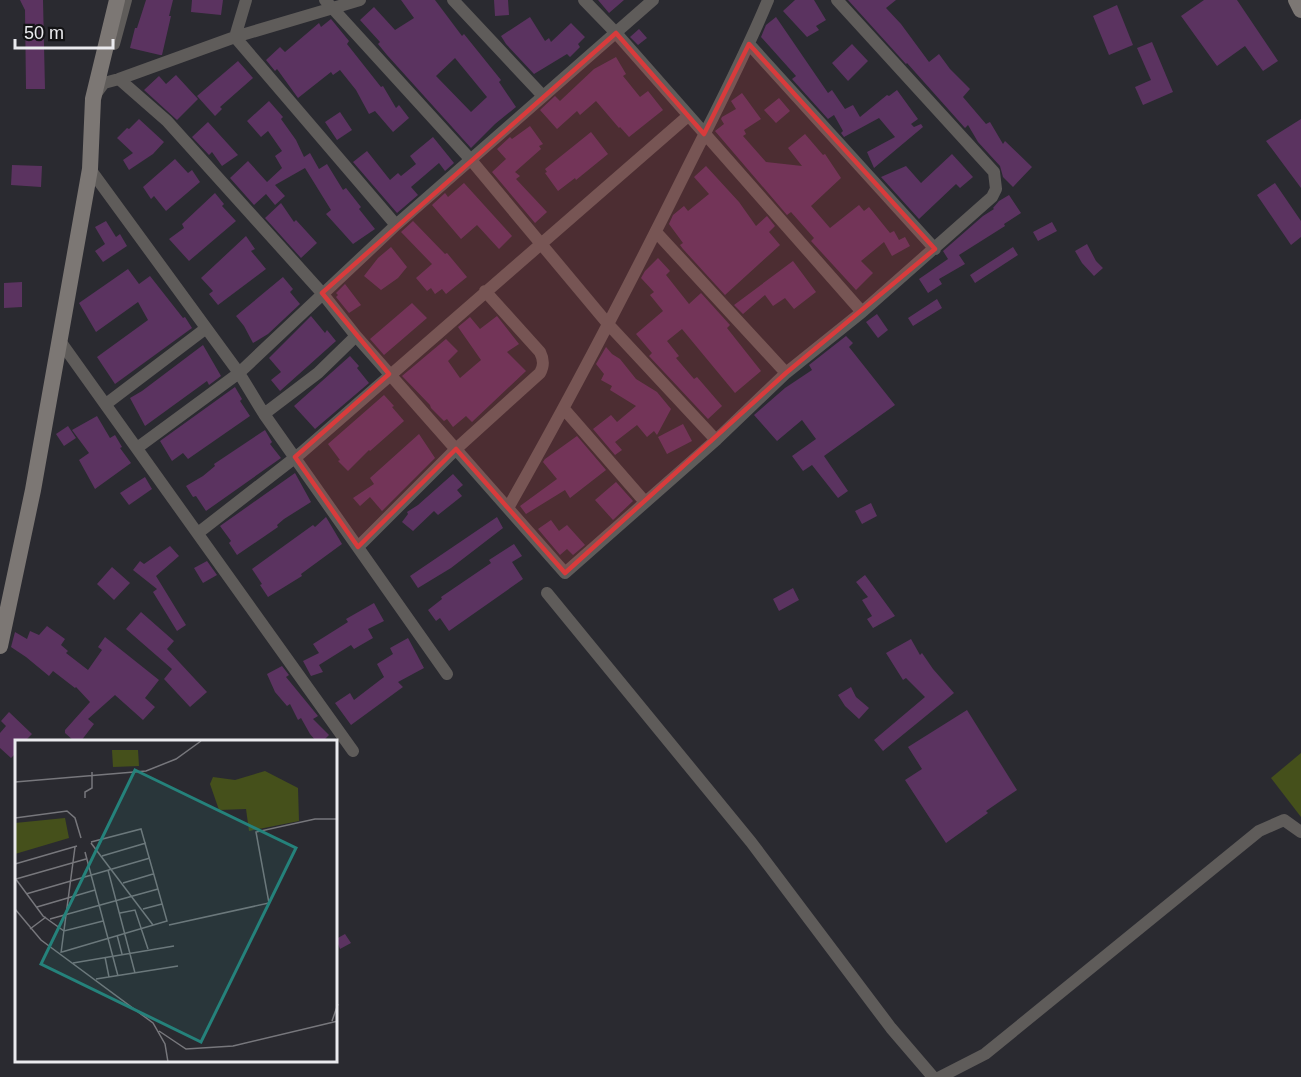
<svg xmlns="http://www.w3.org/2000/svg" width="1301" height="1077" viewBox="0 0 1301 1077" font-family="Helvetica,sans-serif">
	<rect width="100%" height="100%" fill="#2a2a30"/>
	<path fill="#45501b" d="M1301,753V817L1271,778Z"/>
	<path fill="#5b3360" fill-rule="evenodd" d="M20,0H43L45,89H26L25,10Z
		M146,0H173L169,16H171L162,55H160L130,48L135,28H137Z
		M192,0H223L221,15L191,12Z
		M401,0H435L462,36L464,34L501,80L499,82L516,107L495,124L471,148L387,55L378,44L380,42L360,20L374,7L395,30L414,18ZM455,58L487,97L471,112L436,76Z
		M494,0H508L509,15L495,16Z
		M598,0H624L609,13Z
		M795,0H814L826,20L816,26L819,30L807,37L783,11Z
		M848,0H896L886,8L901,24L929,62L939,54L950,69L970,89L963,97L986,124L990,122L1003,144L1005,141L1032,167L1013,187L1003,177L1000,166L978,142L968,125L965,128L907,63L906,64Z
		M1204,0H1237L1278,61L1263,71L1245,46L1217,66L1181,16Z
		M1117,5L1133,45L1109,55L1093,16Z
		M530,17L545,41L549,38L551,42L571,23L585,37L578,44L580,47L570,57L567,54L534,74L506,44L501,36Z
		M776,17L828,93L832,90L845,109L853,105L860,117L887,95L889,96L897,90L918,119L911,124L914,127L921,124L923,127L874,168L867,152L895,137L879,118L844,137L841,133L843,131L834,115L828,119L792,79L796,76L761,37L766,25Z
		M331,19L349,41L347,44L362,63L381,87L383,86L396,108L399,105L409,118L393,132L375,111L369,114L356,90L340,70L333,75L331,72L298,98L277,69L275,71L266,60L280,47L285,52L319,23L321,27Z
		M639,29L647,38L638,45L630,37Z
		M1152,42L1173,92L1143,105L1135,87L1151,80L1137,48Z
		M852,44L868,61L848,81L832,63Z
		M616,57L626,74L623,76L640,97L648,91L663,110L629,137L620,127L619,128L596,101L580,115L577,111L557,129L540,110L555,96L560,101L594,69Z
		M238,61L253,78L220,107L222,109L215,116L197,96Z
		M176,75L198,99L177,120L144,90L159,76L166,84Z
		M742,93L761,119L744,130L746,134L743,136L766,162L802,166L788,148L805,134L823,155L825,154L841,178L811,206L830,228L859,205L864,211L869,207L890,233L894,231L899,240L905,237L910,246L892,256L884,242L861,261L873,273L856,290L811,241L814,238L791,212L787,215L715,131L724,124L721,119L722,117L736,109L731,101Z
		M779,98L790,111L776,123L764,110Z
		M269,101L283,117L281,119L296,140L304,157L310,153L319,169L327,164L343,190L346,188L361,207L359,209L375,229L353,244L326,214L331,210L305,168L275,185L285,196L275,205L266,194L254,205L230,178L248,161L267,182L282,168L275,156L282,151L268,131L261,137L247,121Z
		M340,112L352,130L337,140L325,122Z
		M139,119L164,142L153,154L129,170L123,160L133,153L117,138L127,128L129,129Z
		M1301,119V188L1266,141Z
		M208,122L238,155L222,166L212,152L209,155L192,137Z
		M530,126L543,144L539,146L541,149L515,172L520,176L516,179L547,212L535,223L492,172L506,159L497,149L510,137L512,139Z
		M591,132L608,154L576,180L575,178L558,191L545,173L547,172L545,169Z
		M433,137L454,163L445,171L439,163L411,187L418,195L397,213L353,162L367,151L390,180L398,173L401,176L416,164L410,156Z
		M952,154L973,177L960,188L956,184L919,219L881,177L906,166L921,183Z
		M175,159L188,173L192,170L200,182L166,211L154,196L151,199L143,187Z
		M12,165L42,166L41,187L11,185Z
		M706,166L739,202L756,226L767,216L775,226L769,232L780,245L725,295L683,249L680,245L683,243L669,224L673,215L684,206L688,211L709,194L694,177Z
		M464,183L512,236L499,249L477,225L461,239L432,205L445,193L448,197Z
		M1275,183L1301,221V237L1291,245L1257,195Z
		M215,193L224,204L222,206L236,221L189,261L169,239L184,228L182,224Z
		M1009,195L1021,213L1004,224L1005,226L959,255L965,264L939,279L942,284L928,293L919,279L948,259L943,251L983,216L994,209L993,208L999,201Z
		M281,203L294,222L296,220L317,243L301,258L265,218Z
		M106,221L116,237L120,234L127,246L103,262L95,251L105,244L95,227Z
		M413,221L445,254L447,253L467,277L446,294L442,289L435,294L431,288L427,291L416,278L432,264L401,232Z
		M1052,222L1057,231L1038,241L1033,232Z
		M246,236L255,249L251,251L266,269L218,305L209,294L213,291L201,278Z
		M1087,244L1096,261L1103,268L1094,276L1082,263L1075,251Z
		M391,247L407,267L398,278L381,290L364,276L378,258Z
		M1013,247L1018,255L975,283L970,275Z
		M658,258L670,271L666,275L689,304L701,293L730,325L727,328L761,371L735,393L682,329L667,341L679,356L676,358L694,379L697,377L722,406L708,419L649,356L652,353L636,334L663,311L650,295L654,292L641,278L645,271Z
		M793,261L816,292L794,309L785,298L773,306L765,295L743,314L734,305Z
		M128,269L139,284L150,276L183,318L185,317L192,328L115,384L97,357L148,320L138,302L96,332L79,303Z
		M283,277L293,289L290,292L300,304L268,334L253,343L244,326L236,316Z
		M22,282V307L4,308V283Z
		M345,284L361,305L349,313L336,297L338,295L336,293Z
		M937,299L942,308L913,326L908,318Z
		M412,303L427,318L384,355L370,339Z
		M877,314L888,330L878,338L866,322Z
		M311,316L325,333L327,330L336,341L280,391L271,380L281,372L269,358Z
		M497,316L519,344L507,352L526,371L472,422L466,416L453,427L447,419L444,421L431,408L430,405L402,376L446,339L458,351L448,361L460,378L481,360L458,327L470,317L480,329Z
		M846,336L853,343L849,347L895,405L824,456L848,491L838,498L812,465L803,471L792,456L816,439L802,420L777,441L754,415L785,388L812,370L809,365Z
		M203,345L221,376L209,385L207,381L145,426L130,398L142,391Z
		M606,347L612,354L620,359L636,379L657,392L671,409L657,435L654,431L647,437L637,425L615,442L622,450L615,455L593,429L611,415L617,422L636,406L610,390L612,386L601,380L604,374L596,364Z
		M350,356L359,366L357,368L369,383L315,429L294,406Z
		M235,387L242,399L240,401L250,416L188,459L183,453L172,461L160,441Z
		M384,395L394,406L392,407L404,421L370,451L369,450L348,471L338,461L340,460L328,444Z
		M97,416L110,438L115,435L122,447L120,448L131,463L95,489L79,460L89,453L72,430Z
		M683,424L692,441L667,454L658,437Z
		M68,426L76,438L64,446L56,434Z
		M265,430L272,442L270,444L281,458L206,511L196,496L193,497L186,486L203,476L215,466L214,464Z
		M419,434L435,458L382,511L370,497L360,506L353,498L374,484L370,478Z
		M577,436L606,470L570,498L565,490L526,514L520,506L557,479L543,462L545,459Z
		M295,473L311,502L284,519L277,525L278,527L237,555L229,543L231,541L220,526Z
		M453,474L463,485L457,490L462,496L438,515L434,511L413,531L402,522L408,514L407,512L418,505Z
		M145,477L152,489L129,505L120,493Z
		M616,482L633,501L613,520L595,500Z
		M871,503L877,516L862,524L855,511Z
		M326,517L342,544L301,574L302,576L268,597L260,585L262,584L252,569L313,525L315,527Z
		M497,517L503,528L451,568L418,588L410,576Z
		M551,520L559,531L567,525L585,545L573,555L567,549L560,555L538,529Z
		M514,544L522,556L512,562L523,579L449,631L440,618L436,621L428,610L442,599L441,597L491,563L489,560Z
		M170,546L179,556L156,576L186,625L177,631L153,592L157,589L133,570L140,561L144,564Z
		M207,561L217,575L203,583L194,568Z
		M112,567L130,583L114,600L97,584Z
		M865,575L895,616L873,628L867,619L872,616L862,600L868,597L856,582Z
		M793,588L799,600L779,611L773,599Z
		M374,603L384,621L368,629L373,638L354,649L351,645L319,665L323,672L311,676L303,661L319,653L313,644L348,622L346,619Z
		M141,612L174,641L167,649L207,692L190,707L164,679L172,669L126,629Z
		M47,626L65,639L61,645L68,651L66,653L88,670L102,650L98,647L105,637L159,680L145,698L155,707L143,720L115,695L88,719L94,724L81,741H74L65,733V730L90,702L76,687L75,688L53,671L49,676L26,657L11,647L15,632L27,639L30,631L39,635Z
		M408,638L424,668L398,682L403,687L351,725L335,703L350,693L354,700L384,677L377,664L393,654L390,648Z
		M911,639L920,655L922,653L933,669L954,693L883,751L874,740L925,697L906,678L903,680L886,653Z
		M282,666L289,675L286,677L318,716L313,719L329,735L323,741H316L310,734L301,718L298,720L290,704L287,706L275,692L267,674Z
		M851,687L856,697L869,708L859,719L845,706L838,695Z
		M967,710L1017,790L1002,800L986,811L988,813L946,843L905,780L922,769L908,747Z
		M9,712L32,734L25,741H16V753L11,758L0,748V733L6,726L1,721Z
		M345,934L351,943L340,949L336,939Z"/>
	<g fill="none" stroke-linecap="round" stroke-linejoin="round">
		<path stroke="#5f5c5a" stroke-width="12" d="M246,0L235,37L396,225
			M325,0L471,160L608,324L716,440
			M453,0L543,96
			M584,0L616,33L862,312
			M114,44L126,0
			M749,44L935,249
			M119,79L167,121L322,293L356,336L565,573L716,440L786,373L862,312L992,197L996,189L994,172L837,0
			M95,95L104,83L119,79L235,37L360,0
			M90,169L239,373L264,414L447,674
			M656,232L786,373
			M60,341L353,751
			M106,404L205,329
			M564,409L645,502
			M264,414L318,373L356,336
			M137,448L239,373L396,225L653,0
			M508,508C571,397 630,284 687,169C715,113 744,58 768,0
			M198,533L301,453L688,116
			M358,547L456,449L540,373C544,366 544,360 540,352L485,291
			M547,593L751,842L891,1028L933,1077
			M940,1077L985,1054L1259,831L1284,820L1301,832"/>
		<path stroke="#7c7774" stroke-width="16" d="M1296,0L1301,10
			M0,646L33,490L90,169L93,99L117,0"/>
	</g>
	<path fill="#d83b3c" fill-opacity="0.2" stroke="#d83b3c" stroke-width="4.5" stroke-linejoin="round" d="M616,33L704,134L749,44L935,249L786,373L565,573L456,449L358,547L295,457L389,374L322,293Z"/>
	<g transform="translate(15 740)">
		<rect width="322" height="322" fill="#2a2a30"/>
		<path d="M97,10H123L124,26L98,27ZM250,31L283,48L284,81L234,91L231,69L204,70L195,44L198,37L220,40ZM50,78L54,98L0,114V83Z" fill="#45501b"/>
		<path fill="none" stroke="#77777c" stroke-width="1.5" d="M0,42L131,31L161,19L186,1M70,58V52L77,48V32M0,78L52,71L60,78L66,98M76,103L138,185M70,112L103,236M87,116L131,103M0,124L62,106M93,130L120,233M0,138L28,176L49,191L88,181M1,139L71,119M108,143L138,134M11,154L135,118M22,167L80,150M0,169L26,200L138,283L150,304L153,322M128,169L147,164M105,173L120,170L133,209M35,179L143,149M154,185L254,163L241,92L300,79H323M15,189L31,177M102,195L107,214M47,212L152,181L126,89L76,102M46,213L60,107M90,217L94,237M58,223L159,206M81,239L163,226M317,281L323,264M144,291L171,309L218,306L323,281"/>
		<path fill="#25827b" fill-opacity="0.15" stroke="#25827b" stroke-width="3" d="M120,30L281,108L186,302L26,224Z"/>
		<rect width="322" height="322" fill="none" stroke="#eaeaee" stroke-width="3"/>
	</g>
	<path d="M15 39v9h98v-9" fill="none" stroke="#eaeaee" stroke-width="3"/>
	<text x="24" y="39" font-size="18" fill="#eaeaee" stroke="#131315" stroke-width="4.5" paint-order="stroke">50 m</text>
</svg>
